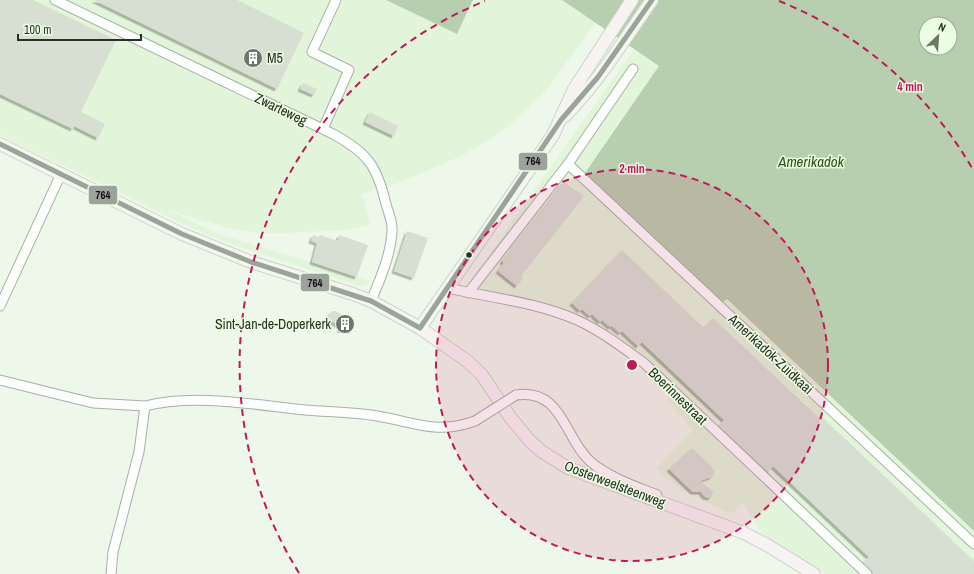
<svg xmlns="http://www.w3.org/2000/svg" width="974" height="574" viewBox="0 0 974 574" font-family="'Archivo Narrow',sans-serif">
	<defs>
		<filter id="shadow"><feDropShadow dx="-2.5" dy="2.5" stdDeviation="0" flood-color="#0004"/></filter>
	</defs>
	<rect width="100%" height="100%" fill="#eef8ea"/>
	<path fill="#e2f5da" d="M0,0H386L457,34L473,0H562L596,23L546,90L520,117L491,139L461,156L404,181L362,194L371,225L344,230L286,233H258L228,228L168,210L219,234L371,281L363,287L233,245L193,229L0,135Z
		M634,49L659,66L724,302L727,298L974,531V574H801L764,538L743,503L731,514L681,490L656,469L693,430L666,400L671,395L700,423L707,416L657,368L613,334L592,321L568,311L505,293L466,287Z"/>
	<path fill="#b7cfae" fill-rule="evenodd" d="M386,0H473L457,34Z
		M562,0H974V531L727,299L723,302L585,173L659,66ZM926,24H950V48H926Z"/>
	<path fill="#d6dfd2" filter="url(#shadow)" d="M0,0H33L116,40L81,112L105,124L98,138L74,126L73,129L0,94Z
		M94,0H237L304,33L277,89Z
		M303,83L317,89L314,95L300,89Z
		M370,112L398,126L394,136L365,122Z
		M564,182L584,196L521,276L523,278L517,286L498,271L504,263L502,261Z
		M407,231L428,238L414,278L394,271Z
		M313,235L319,237L320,235L338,241L339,235L368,245L357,277L312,262L317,243L311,241Z
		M622,250L704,328L713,318L818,417L820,415L974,561V574H873L863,562L869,557L773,466L768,472L719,426L724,420L642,342L638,346L622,331L620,333L612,326L610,327L602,320L600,322L592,314L590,316L582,309L580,311L572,303Z
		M332,311H336L351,320L354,326L352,331L339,330L341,327L327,318Z
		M692,448L711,466L715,472L712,477L700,481L713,491L712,496L710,498L705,497L701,492H693L669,469Z"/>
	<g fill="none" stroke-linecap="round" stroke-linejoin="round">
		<g stroke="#a8b0a5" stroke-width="11">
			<path id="minor" d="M55,0L333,134C368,153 377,166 386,204C388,212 393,222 392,231C391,254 380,280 371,301
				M323,129L349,70L312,52L336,0
				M568,164L974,544
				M448,288C491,298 536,302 577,320C601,331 622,347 644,363L867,574
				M468,293L568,164L633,69
				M0,306L61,174
				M0,380L93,403L145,406
				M516,395C563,388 564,439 592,463C611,478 635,486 657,495
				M111,574L113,552L139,452L145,406C193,393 256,405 305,410C329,412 353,412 377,416C414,422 437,435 475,421"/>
		</g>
		<g stroke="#ced3cc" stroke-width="14">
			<path id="major" d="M565,116C599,81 624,40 652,0
				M0,144L182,234L251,262L353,294L371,301L420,328L467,361L482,375L510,417L529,440L541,451L568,468L744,533L767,545L814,574
				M420,328L553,135L574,89L632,0"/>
		</g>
		<use href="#minor" stroke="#fcfefc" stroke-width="9"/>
		<use href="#major" stroke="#f6f3f2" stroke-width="12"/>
		<g stroke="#a8b0a5" stroke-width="11" stroke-linecap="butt">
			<path id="minor-bridge" d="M475,421L516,395"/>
		</g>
		<use href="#minor-bridge" stroke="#fcfefc" stroke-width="9"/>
		<g stroke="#ebfee4" stroke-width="8">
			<path id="bus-1" d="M0,144L182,234L251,262L371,301L420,328
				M420,328L561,120L598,77L652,0"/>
		</g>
		<use href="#bus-1" stroke="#9ea29c" stroke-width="5"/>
	</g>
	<circle cx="632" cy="365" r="196" fill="#c2185b" fill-opacity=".12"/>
	<g fill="none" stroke="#c2185b" stroke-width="2" stroke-dasharray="7 5">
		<circle cx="632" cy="365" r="196"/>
		<path d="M299 573A393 393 0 0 1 485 1M779 1A393 393 0 0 1 972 168"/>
	</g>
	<defs>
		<g id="building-disc" transform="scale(1)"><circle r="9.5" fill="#6d7669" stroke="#ebfee4"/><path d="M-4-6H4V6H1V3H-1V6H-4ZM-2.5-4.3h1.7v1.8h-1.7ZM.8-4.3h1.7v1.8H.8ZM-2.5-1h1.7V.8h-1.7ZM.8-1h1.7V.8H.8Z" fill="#fff"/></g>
	</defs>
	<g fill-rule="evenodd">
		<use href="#building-disc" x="253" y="58"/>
		<use href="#building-disc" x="345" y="324"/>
	</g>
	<circle fill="#283024" stroke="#ebfee4" stroke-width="1.5" cx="469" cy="255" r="3.5"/>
	<g text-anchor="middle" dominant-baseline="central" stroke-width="3" stroke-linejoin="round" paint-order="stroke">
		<g font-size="14" fill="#283024" stroke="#ebfee4" text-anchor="start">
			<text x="267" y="58">M5</text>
			<text x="331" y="324" text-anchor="end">Sint-Jan-de-Doperkerk</text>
		</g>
		<g font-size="14" fill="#283024" stroke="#ebfee4">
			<text transform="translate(281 109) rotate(26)">Zwarteweg</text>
			<text transform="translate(771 354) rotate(43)">Amerikadok-Zuidkaai</text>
			<text transform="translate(678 396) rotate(44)">Boerinnestraat</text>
			<text transform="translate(615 484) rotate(21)">Oosterweelsteenweg</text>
		</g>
		<g font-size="15" font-style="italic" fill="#2d5219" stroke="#ebfee4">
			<text x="811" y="161">Amerikadok</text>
		</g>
	</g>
	<circle cx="632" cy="365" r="6" fill="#c2185b" stroke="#ebfee4" stroke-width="2"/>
	<g font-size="12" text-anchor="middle" font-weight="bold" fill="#c2185b" stroke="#ebfee4" stroke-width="3" stroke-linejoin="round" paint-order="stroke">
		<text x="910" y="91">4 min</text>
		<text x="632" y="173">2 min</text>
	</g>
	<g stroke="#ebfee4" stroke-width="1.5">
		<rect x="518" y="152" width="30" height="19" rx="4" fill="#9ea29c"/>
		<rect x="88" y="185" width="30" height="20" rx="4" fill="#9ea29c"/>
		<rect x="300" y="273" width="30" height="19" rx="4" fill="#9ea29c"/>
	</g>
	<g font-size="11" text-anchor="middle" font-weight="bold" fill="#111">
		<text x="533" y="165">764</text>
		<text x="103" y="199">764</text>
		<text x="315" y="287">764</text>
	</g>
	<g transform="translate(938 36) rotate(25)"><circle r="19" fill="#ebfee4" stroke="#9dac97"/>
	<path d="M0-3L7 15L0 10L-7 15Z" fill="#6d7669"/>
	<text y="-6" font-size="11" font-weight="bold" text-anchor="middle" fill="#283024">N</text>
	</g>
	<path d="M18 34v6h123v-6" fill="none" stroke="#283024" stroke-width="2"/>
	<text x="24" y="34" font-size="12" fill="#283024" stroke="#ebfee4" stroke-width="3" paint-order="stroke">100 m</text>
</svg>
